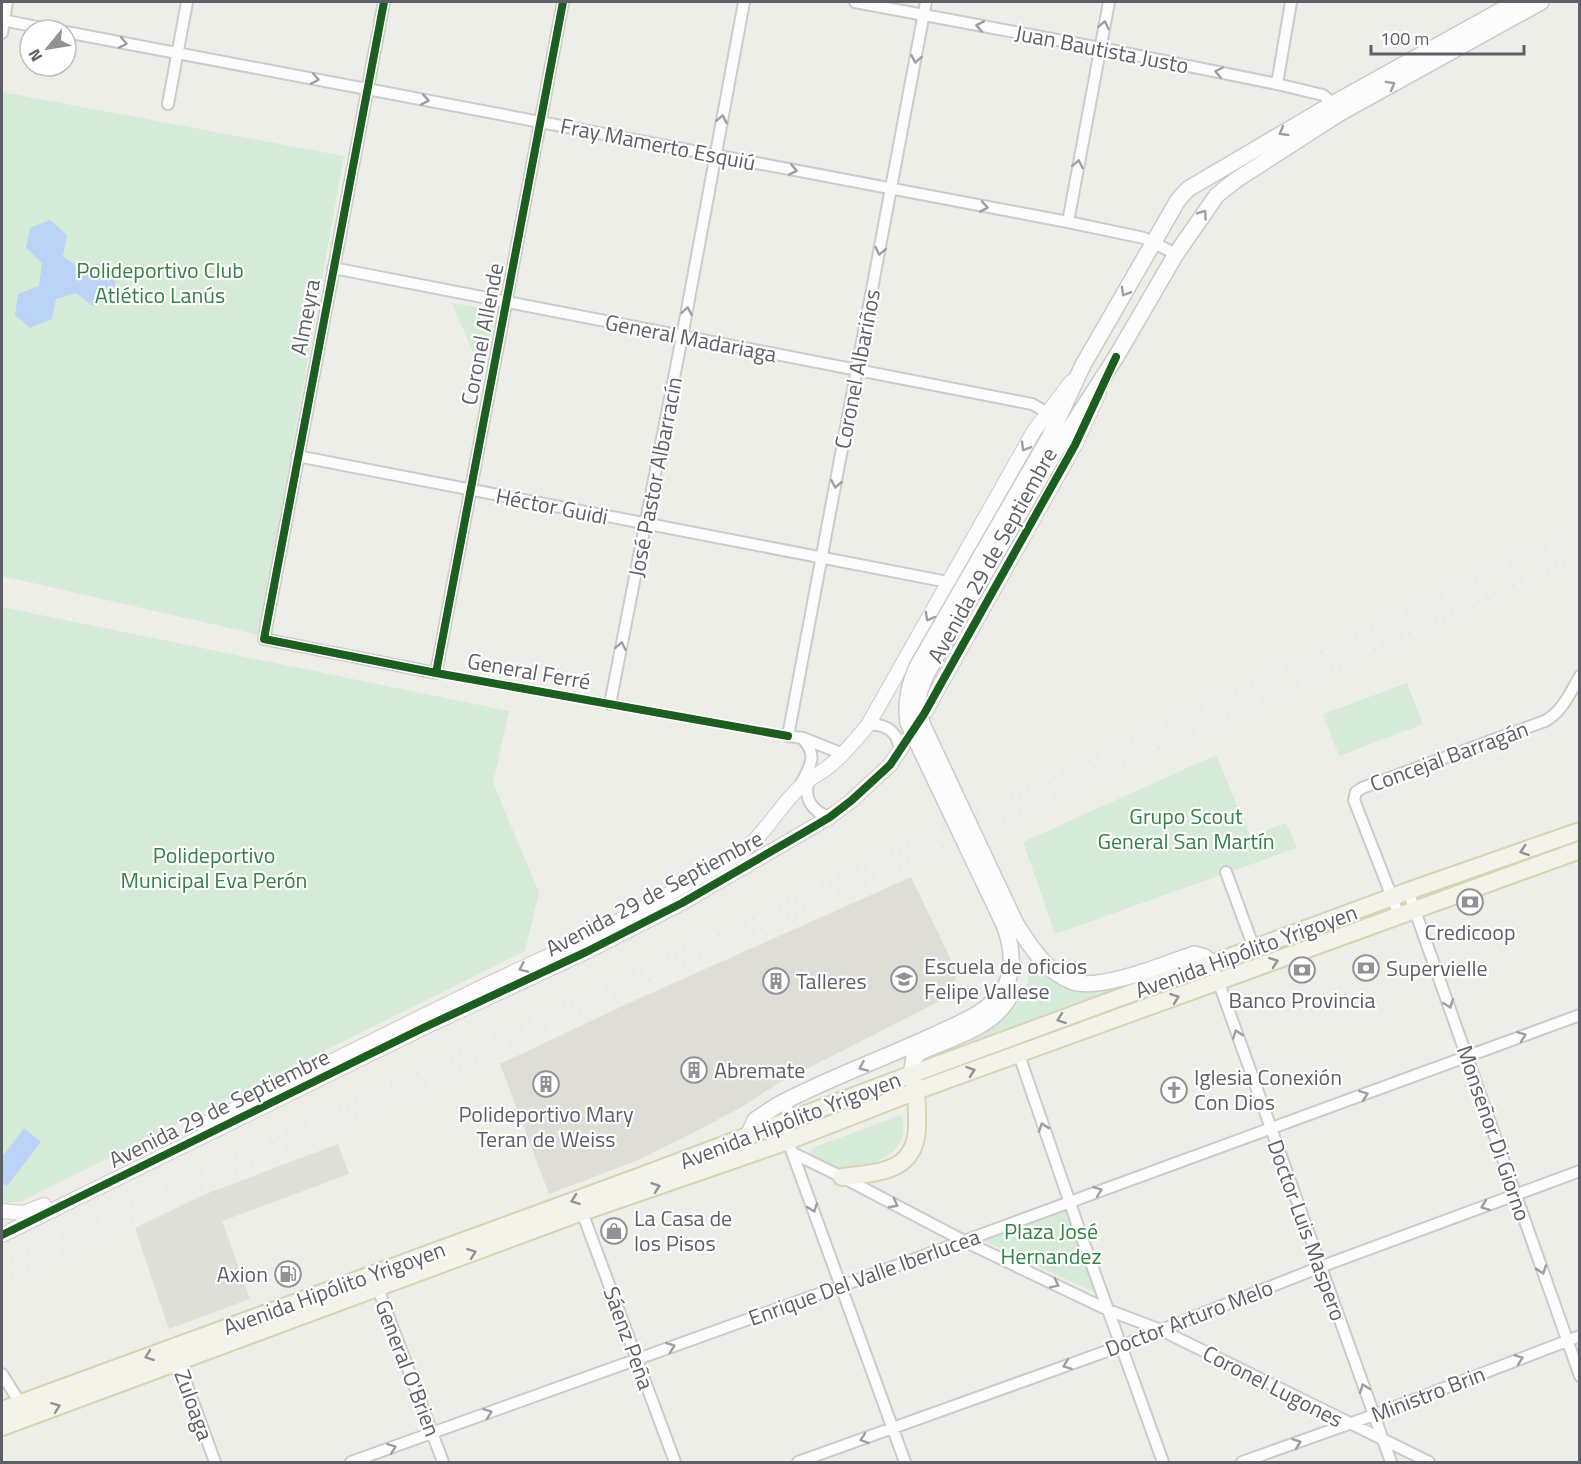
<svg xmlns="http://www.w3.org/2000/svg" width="1581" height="1464" viewBox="0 0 1581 1464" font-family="'Titillium Web',sans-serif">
	<rect width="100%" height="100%" fill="#eeeee8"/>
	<path fill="#dfdfd9" d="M338,1144L349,1174L222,1221L250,1299L169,1329L135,1228L203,1195Z"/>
	<path fill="#deded6" d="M911,877L957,972L952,995L777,1084L740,1108L685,1137L636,1161L549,1194L500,1064L627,1004Z"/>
	<path fill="#d6ebd7" d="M2,92L344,156L259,635L2,576Z
		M452,303L495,310L482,374Z
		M2,607L509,711L493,783L539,892L525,951L22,1201L6,1203L2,1201Z
		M1407,683L1423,724L1339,756L1323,714Z
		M1216,755L1250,836L1286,823L1297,848L1055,934L1023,842Z
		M1033,961L1065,984L1158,974L929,1057C964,1042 1008,1027 1025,991C1028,983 1029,972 1030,963Z
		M901,1115C915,1152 871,1169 842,1168C832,1168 820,1158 811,1154L812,1148Z
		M1066,1209L1097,1294L982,1240Z"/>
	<path fill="#bcd3f8" d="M50,220L67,235L63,256L81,270L101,263L117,278L111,298L93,306L76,293L56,299L52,319L30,328L15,315L18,294L39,286L42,263L26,248L30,228Z
		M24,1128L41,1142L7,1186L2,1182V1157Z"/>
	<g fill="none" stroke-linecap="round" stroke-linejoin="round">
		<g stroke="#cbccca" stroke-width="14">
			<path id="minor" d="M384,2L264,639L436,673L563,2
				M855,2L1100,48L1277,84L1323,95L1336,106
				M2,20L53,30
				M66,32L1068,222L1144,238L1176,254
				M2,33L7,2
				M1277,84L1291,2
				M168,104L187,2
				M1068,222L1109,2
				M333,268L1032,404L1048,413
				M297,456L948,582
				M610,704L682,337L744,2
				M868,725C887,723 899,733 900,752
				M843,754L803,738L788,736L926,2
				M809,780C803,798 812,812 830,817
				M800,786C809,767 819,757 803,739
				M1226,872L1254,948
				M1408,891L1580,1376
				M1399,915L1354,800L1356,792L1362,788L1545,721C1562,712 1570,693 1580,676
				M1212,964L1391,1462
				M1019,1055L1081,1235L1163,1462
				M787,1100L788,1141L905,1462
				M793,1153L842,1177L964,1241L1108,1310L1161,1330L1429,1462
				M582,1212L675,1462
				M376,1283L443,1462
				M176,1356L215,1462
				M2,1374L20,1403
				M351,1462L841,1286L1580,1015
				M798,1462L1121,1346L1320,1267L1580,1171
				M1242,1462L1374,1415L1580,1336"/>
		</g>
		<g stroke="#cbccca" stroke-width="16">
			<path id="tertiary" d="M203,1125L482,987L576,943L655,902L743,851C766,833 778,808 799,788C809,778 822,773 833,763C846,752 857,738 868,725L1034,431L1071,382
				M2,1211L23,1213L44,1205
				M2,1235L423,1028L586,952L682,903L830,817L852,800L890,765L924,714L1075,445L1099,393"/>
		</g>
		<g stroke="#cbcbca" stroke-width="18">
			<path id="secondary" d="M1049,438L1083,365L1178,200L1188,189L1334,103L1516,2
				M1058,447L1116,357L1176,254L1217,195L1236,180L1340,113L1541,2
				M1016,924C1030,946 1047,973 1073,982C1101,991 1165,964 1194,954L1205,957L1212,964
				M911,1074L914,1058L920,1052C951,1038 996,1027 1011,994
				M748,1136L755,1120L776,1106C826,1079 880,1060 932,1036C957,1024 988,1014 1004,989C1015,969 1012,947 1005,927"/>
		</g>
		<g stroke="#d6d4b5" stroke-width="20">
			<path id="primary" d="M842,1177C884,1172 920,1171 917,1118C917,1105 917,1093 913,1081
				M2,1410L641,1176L915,1073L1414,889L1580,831
				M2,1427L571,1216L788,1141L916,1091L1580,850"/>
		</g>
		<use href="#minor" stroke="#fcfcfc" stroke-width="10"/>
		<use href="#tertiary" stroke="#fcfcfc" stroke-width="14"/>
		<use href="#secondary" stroke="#fcfcfc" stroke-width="15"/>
		<use href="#primary" stroke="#f3f3e9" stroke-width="16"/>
		<path stroke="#e5e5e4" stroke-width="3" stroke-dasharray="1.5 8" stroke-linecap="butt" d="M2,1264L705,941L1580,531
			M2,1281L693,960L1274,696L1580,554"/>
		<g stroke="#cbcbca" stroke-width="18" stroke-linecap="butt">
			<path id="secondary-bridge" d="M1016,924L924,728C915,705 917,694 927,673L1058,447
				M1005,927L908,723C905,701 909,684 918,665L1049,438"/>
		</g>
		<use href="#secondary-bridge" stroke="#fcfcfc" stroke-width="15"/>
		<g stroke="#fff" stroke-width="11">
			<path id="cycleway" d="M384,2L264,639L436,673L788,736
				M436,673L563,2
				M2,1235L423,1028L586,952L682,903L803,833L830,817L852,800L890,765L924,714L1075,445L1116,357"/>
		</g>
		<use href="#cycleway" stroke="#1b5e20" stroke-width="8"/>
	</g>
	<defs><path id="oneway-chevron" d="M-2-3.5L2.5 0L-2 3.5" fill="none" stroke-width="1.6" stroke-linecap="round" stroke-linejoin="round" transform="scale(1.5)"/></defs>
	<g stroke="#9d9ea3">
		<use href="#oneway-chevron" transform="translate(1104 25) rotate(-79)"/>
		<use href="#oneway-chevron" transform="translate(980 26) rotate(-170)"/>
		<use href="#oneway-chevron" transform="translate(123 43) rotate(11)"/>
		<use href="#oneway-chevron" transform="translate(916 59) rotate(100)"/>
		<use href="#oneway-chevron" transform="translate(1219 72) rotate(-168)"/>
		<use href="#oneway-chevron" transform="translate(315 79) rotate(11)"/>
		<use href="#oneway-chevron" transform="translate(1391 85) rotate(-29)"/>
		<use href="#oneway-chevron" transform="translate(425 100) rotate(10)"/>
		<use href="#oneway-chevron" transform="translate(722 119) rotate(-79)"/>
		<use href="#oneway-chevron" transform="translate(1283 132) rotate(150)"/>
		<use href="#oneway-chevron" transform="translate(1078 164) rotate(-79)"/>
		<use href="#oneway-chevron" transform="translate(793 170) rotate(11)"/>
		<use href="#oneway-chevron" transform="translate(984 207) rotate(10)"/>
		<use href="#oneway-chevron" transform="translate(1203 214) rotate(-55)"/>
		<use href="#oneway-chevron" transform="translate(880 251) rotate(101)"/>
		<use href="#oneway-chevron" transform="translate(1125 292) rotate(120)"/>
		<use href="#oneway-chevron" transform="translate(687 311) rotate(-80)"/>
		<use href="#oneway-chevron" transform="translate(1025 447) rotate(120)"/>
		<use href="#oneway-chevron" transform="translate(836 484) rotate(100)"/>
		<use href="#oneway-chevron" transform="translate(929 617) rotate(119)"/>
		<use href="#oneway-chevron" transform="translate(621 646) rotate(-79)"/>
		<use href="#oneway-chevron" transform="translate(523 968) rotate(155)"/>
		<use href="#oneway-chevron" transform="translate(1449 1004) rotate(70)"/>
		<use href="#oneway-chevron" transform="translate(1237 1034) rotate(-109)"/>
		<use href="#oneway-chevron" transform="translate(1522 1036) rotate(-20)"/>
		<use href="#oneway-chevron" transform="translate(863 1067) rotate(156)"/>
		<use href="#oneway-chevron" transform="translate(1364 1095) rotate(-20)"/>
		<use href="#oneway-chevron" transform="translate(1043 1127) rotate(-109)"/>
		<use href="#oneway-chevron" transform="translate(1098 1191) rotate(-20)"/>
		<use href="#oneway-chevron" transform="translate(894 1204) rotate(28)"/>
		<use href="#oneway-chevron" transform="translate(1485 1206) rotate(160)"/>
		<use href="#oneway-chevron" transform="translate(813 1208) rotate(70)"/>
		<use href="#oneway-chevron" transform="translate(1542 1270) rotate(71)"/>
		<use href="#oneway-chevron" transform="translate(1055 1284) rotate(26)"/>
		<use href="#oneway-chevron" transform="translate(671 1347) rotate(-20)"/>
		<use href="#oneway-chevron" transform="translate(1519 1359) rotate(-21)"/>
		<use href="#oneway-chevron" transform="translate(1067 1365) rotate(160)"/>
		<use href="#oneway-chevron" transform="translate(1364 1388) rotate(-110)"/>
		<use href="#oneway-chevron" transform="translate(488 1413) rotate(-20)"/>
		<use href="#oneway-chevron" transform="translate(864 1439) rotate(161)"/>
		<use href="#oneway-chevron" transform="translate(1297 1443) rotate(-20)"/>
		<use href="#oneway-chevron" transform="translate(392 1448) rotate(-20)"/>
	</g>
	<g stroke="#929394">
		<use href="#oneway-chevron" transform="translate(1524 851) rotate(161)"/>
		<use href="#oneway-chevron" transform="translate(1274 962) rotate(-20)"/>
		<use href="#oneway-chevron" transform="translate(1175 998) rotate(-20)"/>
		<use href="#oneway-chevron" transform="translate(1061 1019) rotate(160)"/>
		<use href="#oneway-chevron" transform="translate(971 1071) rotate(-19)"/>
		<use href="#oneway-chevron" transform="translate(656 1187) rotate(-19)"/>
		<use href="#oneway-chevron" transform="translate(575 1200) rotate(160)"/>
		<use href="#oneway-chevron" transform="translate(472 1253) rotate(-20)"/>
		<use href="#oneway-chevron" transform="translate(149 1356) rotate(160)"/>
		<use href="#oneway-chevron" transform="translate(56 1407) rotate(-20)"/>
	</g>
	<defs>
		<g id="bank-ring" transform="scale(1.35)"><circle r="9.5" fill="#fff" stroke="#909294" stroke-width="1.5"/><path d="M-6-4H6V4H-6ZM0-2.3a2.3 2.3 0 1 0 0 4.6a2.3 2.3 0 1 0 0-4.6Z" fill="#909294"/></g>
		<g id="university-ring" transform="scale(1.35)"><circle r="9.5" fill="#fff" stroke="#909294" stroke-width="1.5"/><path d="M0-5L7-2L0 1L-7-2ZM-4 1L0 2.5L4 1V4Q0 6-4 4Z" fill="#909294"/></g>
		<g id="building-ring" transform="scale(1.35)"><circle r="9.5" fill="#fff" stroke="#909294" stroke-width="1.5"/><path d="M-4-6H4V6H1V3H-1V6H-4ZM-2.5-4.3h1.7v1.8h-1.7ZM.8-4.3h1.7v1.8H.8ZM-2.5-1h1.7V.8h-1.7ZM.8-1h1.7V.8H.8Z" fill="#909294"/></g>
		<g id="church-ring" transform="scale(1.35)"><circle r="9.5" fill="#fff" stroke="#909294" stroke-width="1.5"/><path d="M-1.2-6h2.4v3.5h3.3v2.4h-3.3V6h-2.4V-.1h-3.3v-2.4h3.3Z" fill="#909294"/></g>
		<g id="shop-ring" transform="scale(1.35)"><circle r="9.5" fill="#fff" stroke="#909294" stroke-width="1.5"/><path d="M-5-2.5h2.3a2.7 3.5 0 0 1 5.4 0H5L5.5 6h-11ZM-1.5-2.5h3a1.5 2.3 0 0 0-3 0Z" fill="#909294"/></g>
		<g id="fuel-ring" transform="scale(1.35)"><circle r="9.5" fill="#fff" stroke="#909294" stroke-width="1.5"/><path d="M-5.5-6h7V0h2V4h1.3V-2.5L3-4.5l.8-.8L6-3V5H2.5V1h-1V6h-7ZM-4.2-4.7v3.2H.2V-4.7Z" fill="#909294"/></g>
	</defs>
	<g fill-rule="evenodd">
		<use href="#bank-ring" x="1470" y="902"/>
		<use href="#bank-ring" x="1366" y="968"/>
		<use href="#bank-ring" x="1302" y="970"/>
		<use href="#university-ring" x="904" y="979"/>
		<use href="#building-ring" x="776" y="981"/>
		<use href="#building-ring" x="694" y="1070"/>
		<use href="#building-ring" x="546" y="1084"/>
		<use href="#church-ring" x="1174" y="1090"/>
		<use href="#shop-ring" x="614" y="1231"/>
		<use href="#fuel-ring" x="288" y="1274"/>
	</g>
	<g text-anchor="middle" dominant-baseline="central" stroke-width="4.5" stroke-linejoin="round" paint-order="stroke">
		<g font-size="22" fill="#5e6067" stroke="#fff">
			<text transform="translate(1102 49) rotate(11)">Juan Bautista Justo</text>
			<text transform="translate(658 144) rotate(11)">Fray Mamerto Esquiú</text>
			<text transform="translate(305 317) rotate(-79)">Almeyra</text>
			<text transform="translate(482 334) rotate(-79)">Coronel Allende</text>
			<text transform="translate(691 338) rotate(11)">General Madariaga</text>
			<text transform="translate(857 369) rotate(-79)">Coronel Albariños</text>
			<text transform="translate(655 477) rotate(-79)">José Pastor Albarracín</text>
			<text transform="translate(552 506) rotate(11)">Héctor Guidi</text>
			<text transform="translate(992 555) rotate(-61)">Avenida 29 de Septiembre</text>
			<text transform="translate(529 671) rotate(10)">General Ferré</text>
			<text transform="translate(1449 756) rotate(-20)">Concejal Barragán</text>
			<text transform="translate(654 893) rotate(-28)">Avenida 29 de Septiembre</text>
			<text transform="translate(1246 951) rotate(-20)">Avenida Hipólito Yrigoyen</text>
			<text transform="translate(219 1108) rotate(-26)">Avenida 29 de Septiembre</text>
			<text transform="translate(790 1120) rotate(-21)">Avenida Hipólito Yrigoyen</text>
			<text transform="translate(1494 1133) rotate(71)">Monseñor Di Giorno</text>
			<text transform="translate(1307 1230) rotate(70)">Doctor Luis Maspero</text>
			<text transform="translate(864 1277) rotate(-20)">Enrique Del Valle Iberlucea</text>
			<text transform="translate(334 1288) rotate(-20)">Avenida Hipólito Yrigoyen</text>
			<text transform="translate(1189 1318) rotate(-21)">Doctor Arturo Melo</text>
			<text transform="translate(629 1338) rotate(70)">Sáenz Peña</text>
			<text transform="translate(408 1368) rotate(69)">General O'Brien</text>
			<text transform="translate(1273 1386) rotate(27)">Coronel Lugones</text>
			<text transform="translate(1428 1394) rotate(-21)">Ministro Brin</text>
			<text transform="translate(194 1405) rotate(70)">Zuloaga</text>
		</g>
		<g font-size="22" fill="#328244" stroke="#fff">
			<text x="160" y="270">Polideportivo Club<tspan x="160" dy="25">Atlético Lanús</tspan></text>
			<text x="1186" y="816">Grupo Scout<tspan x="1186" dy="25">General San Martín</tspan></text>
			<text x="214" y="855">Polideportivo<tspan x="214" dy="25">Municipal Eva Perón</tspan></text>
			<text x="1051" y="1231">Plaza José<tspan x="1051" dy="25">Hernandez</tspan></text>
		</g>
		<g font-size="22" fill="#5e6067" stroke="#fff" text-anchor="start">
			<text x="1470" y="932" text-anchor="middle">Credicoop</text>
			<text x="924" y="966">Escuela de oficios<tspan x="924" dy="25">Felipe Vallese</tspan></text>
			<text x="1386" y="968">Supervielle</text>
			<text x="796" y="981">Talleres</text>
			<text x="1302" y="1000" text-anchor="middle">Banco Provincia</text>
			<text x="714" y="1070">Abremate</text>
			<text x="1194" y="1077">Iglesia Conexión<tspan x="1194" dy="25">Con Dios</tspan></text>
			<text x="546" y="1114" text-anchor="middle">Polideportivo Mary<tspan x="546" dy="25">Teran de Weiss</tspan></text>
			<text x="634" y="1218">La Casa de<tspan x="634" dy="25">los Pisos</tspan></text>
			<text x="268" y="1274" text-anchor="end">Axion</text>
		</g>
	</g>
	<rect width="1581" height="1464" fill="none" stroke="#5e6067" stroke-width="6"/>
	<g transform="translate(48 48) rotate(240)"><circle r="28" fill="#ffffff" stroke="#bfbfc2" stroke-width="1.5"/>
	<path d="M0-4.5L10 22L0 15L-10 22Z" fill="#909294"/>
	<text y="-9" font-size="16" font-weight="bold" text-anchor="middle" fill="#5e6067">N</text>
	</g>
	<path d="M1371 45v9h153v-9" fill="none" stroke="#5e6067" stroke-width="3"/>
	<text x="1380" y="45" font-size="18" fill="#5e6067" stroke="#ffffff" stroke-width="4.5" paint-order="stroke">100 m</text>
</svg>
